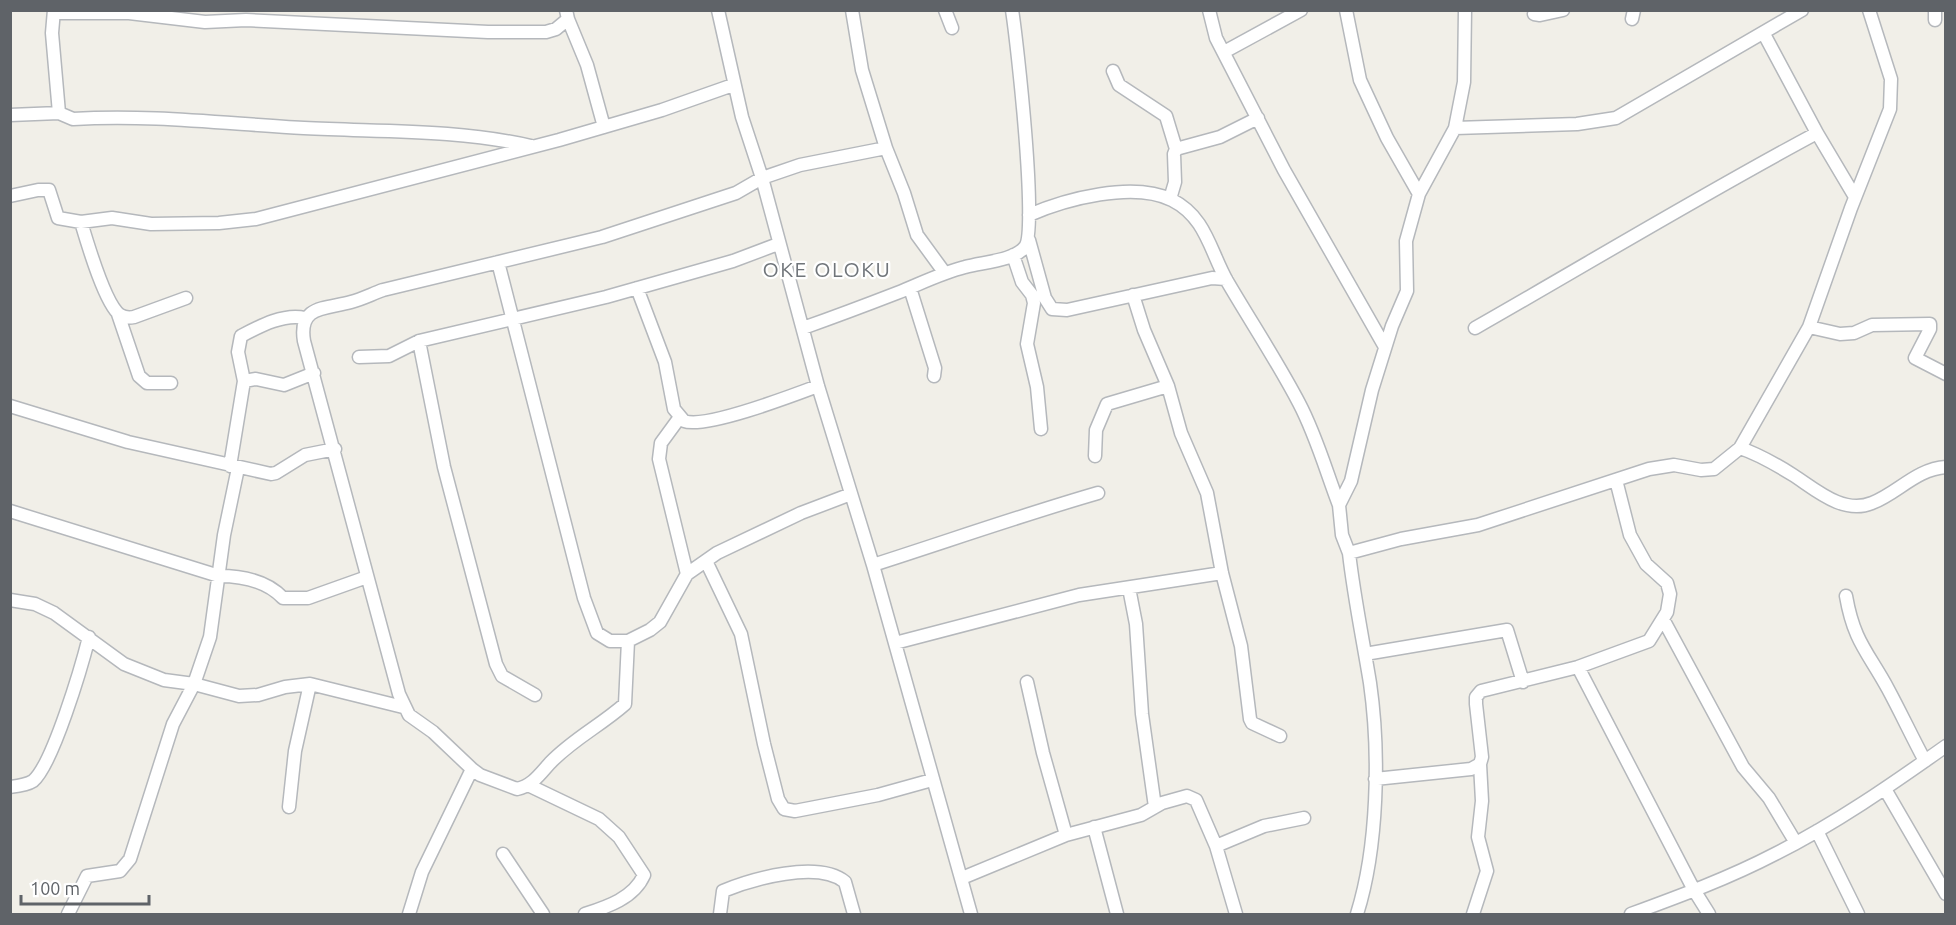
<svg xmlns="http://www.w3.org/2000/svg" width="1956" height="925" viewBox="0 0 1956 925" font-family="Ubuntu,sans-serif">
	<rect width="100%" height="100%" fill="#f1efe8"/>
	<g fill="none" stroke-linecap="round" stroke-linejoin="round">
		<g stroke="#b5b8bc" stroke-width="15">
			<path id="minor" d="M54,10L52,33L59,113L73,119C149,114 229,124 304,128C380,132 456,129 531,146
				M718,10L742,117L762,178L818,386L873,565L971,914
				M945,10L952,28
				M1209,10L1216,38L1284,170L1385,347
				M1346,10L1360,80L1387,138L1419,194
				M1935,10V20
				M54,13H129L205,22L246,20L488,32H546L556,29L568,19L566,10
				M1534,14L1540,15L1563,10
				M568,19L587,65L604,127
				M1632,19L1634,10
				M1764,34L1817,133L1855,197
				M1224,52L1301,10
				M1113,71L1119,85L1166,116L1176,149
				M10,115L59,113
				M1455,128L1577,124L1616,118L1802,10
				M886,148L904,193L917,235L944,272
				M10,196L38,190H49L58,218L81,222L112,218L151,224L219,223L256,219L559,140L662,110L733,85
				M1170,199L1175,182L1174,154L1176,149L1220,137L1258,118
				M1029,215C1066,199 1133,181 1172,200C1206,217 1210,251 1227,281C1251,322 1277,361 1299,403C1316,435 1326,471 1339,505
				M81,222C87,242 105,304 120,315C125,318 129,318 134,317L186,298
				M1029,240L1045,298L1052,309L1067,310L1212,278L1226,279
				M1013,255L1022,282L1032,295L1034,303L1027,344L1037,387L1041,429
				M498,262L584,598L597,633L610,641H628L650,630L660,622L687,574L717,553L801,513L851,494
				M637,288L665,362L674,409L684,421C705,429 794,395 818,386
				M910,288L935,368L934,376
				M1133,295L1144,330L1168,386L1181,433L1207,493L1222,573L1241,646L1250,719L1252,723L1280,736
				M118,314L139,376L147,383H171
				M1809,327L1840,334L1854,333L1872,325L1930,324V329L1915,358L1946,374
				M803,328C834,317 866,305 897,293C920,284 941,273 965,267C982,262 1014,261 1025,247C1038,230 1017,41 1012,10
				M1475,328C1589,263 1701,195 1817,133
				M419,341L444,467L496,664L502,676L535,695
				M359,357L389,356L419,341L606,297L733,261L778,244
				M244,381L238,352L241,336C260,326 284,313 305,318
				M10,406L128,442L271,474L276,473L305,455L335,449
				M680,417L661,443L659,459L687,574
				M1740,448C1758,454 1777,465 1793,475C1815,489 1843,515 1872,503C1898,493 1916,469 1946,467
				M1095,456L1096,430L1107,404L1168,386
				M230,466L244,381L256,379L284,385L314,373
				M1616,480L1630,535L1646,564L1667,583L1670,594L1667,612L1649,641L1578,667L1694,890L1709,914
				M10,511L219,576C242,576 267,581 283,598H308L367,577
				M1349,553L1401,539L1478,525L1649,469L1674,465L1701,470L1714,469L1740,448L1809,327L1851,208L1890,109L1891,79L1869,10
				M706,561L741,634L764,744L778,799L784,809L795,811L878,795L932,780
				M873,565C948,541 1022,515 1098,493
				M1129,588L1136,624L1142,714L1155,807
				M1846,596C1854,642 1868,652 1888,689C1901,713 1912,737 1925,761
				M10,600L35,604L54,613L124,664L164,680L194,684L239,696L258,695L285,687L310,684L403,707
				M1663,619L1743,767L1769,798L1796,843
				M628,641L625,704C600,726 573,739 550,763C540,774 532,786 517,789L480,775L472,769L433,732L409,715L399,694L304,341C298,305 326,309 351,302C362,299 372,294 383,290L602,237L736,193L762,178L800,165L886,148L862,70L852,10
				M895,643L1079,595L1222,573
				M1365,654L1507,630L1523,682
				M1027,682L1043,753L1066,835
				M1375,779L1471,769L1480,764L1482,757L1476,704V697L1481,691L1578,667
				M528,785L599,819L619,837L644,875C634,898 607,907 585,914
				M10,787C18,786 27,785 33,781C53,764 82,665 89,637
				M1885,789L1946,894
				M289,807L295,751L310,684
				M1094,827L1117,914
				M1817,831L1858,914
				M1216,846L1264,826L1304,818
				M503,854L543,914
				M962,878L1066,835L1141,815L1162,803L1187,796L1196,800L1216,846L1236,914
				M68,914L87,876L120,871L130,859L173,724L194,684L210,637L224,535L238,468
				M409,914L422,872L472,769
				M720,914L723,891C752,879 818,860 845,882L854,914
				M1357,914C1378,847 1380,753 1370,683C1363,640 1354,597 1349,553L1342,535L1339,505L1351,481L1372,390L1392,326L1407,291L1406,241L1419,194L1455,128L1464,82L1465,10
				M1473,914L1487,871L1478,837L1482,801L1480,764
				M1631,914C1680,896 1729,878 1775,854C1835,824 1891,785 1946,746"/>
		</g>
		<use href="#minor" stroke="#fff" stroke-width="12"/>
	</g>
	<g text-anchor="middle" dominant-baseline="central" stroke-width="4.5" stroke-linejoin="round" paint-order="stroke">
		<g font-size="21" letter-spacing="1.5" fill="#70757a" stroke="#fff">
			<text x="827" y="269">OKE OLOKU</text>
		</g>
	</g>
	<rect width="1956" height="925" fill="none" stroke="#5f6368" stroke-width="24"/>
	<path d="M21 895v9h128v-9" fill="none" stroke="#5f6368" stroke-width="3"/>
	<text x="30" y="895" font-size="18" fill="#5f6368" stroke="#ffffff" stroke-width="4.5" paint-order="stroke">100 m</text>
</svg>
